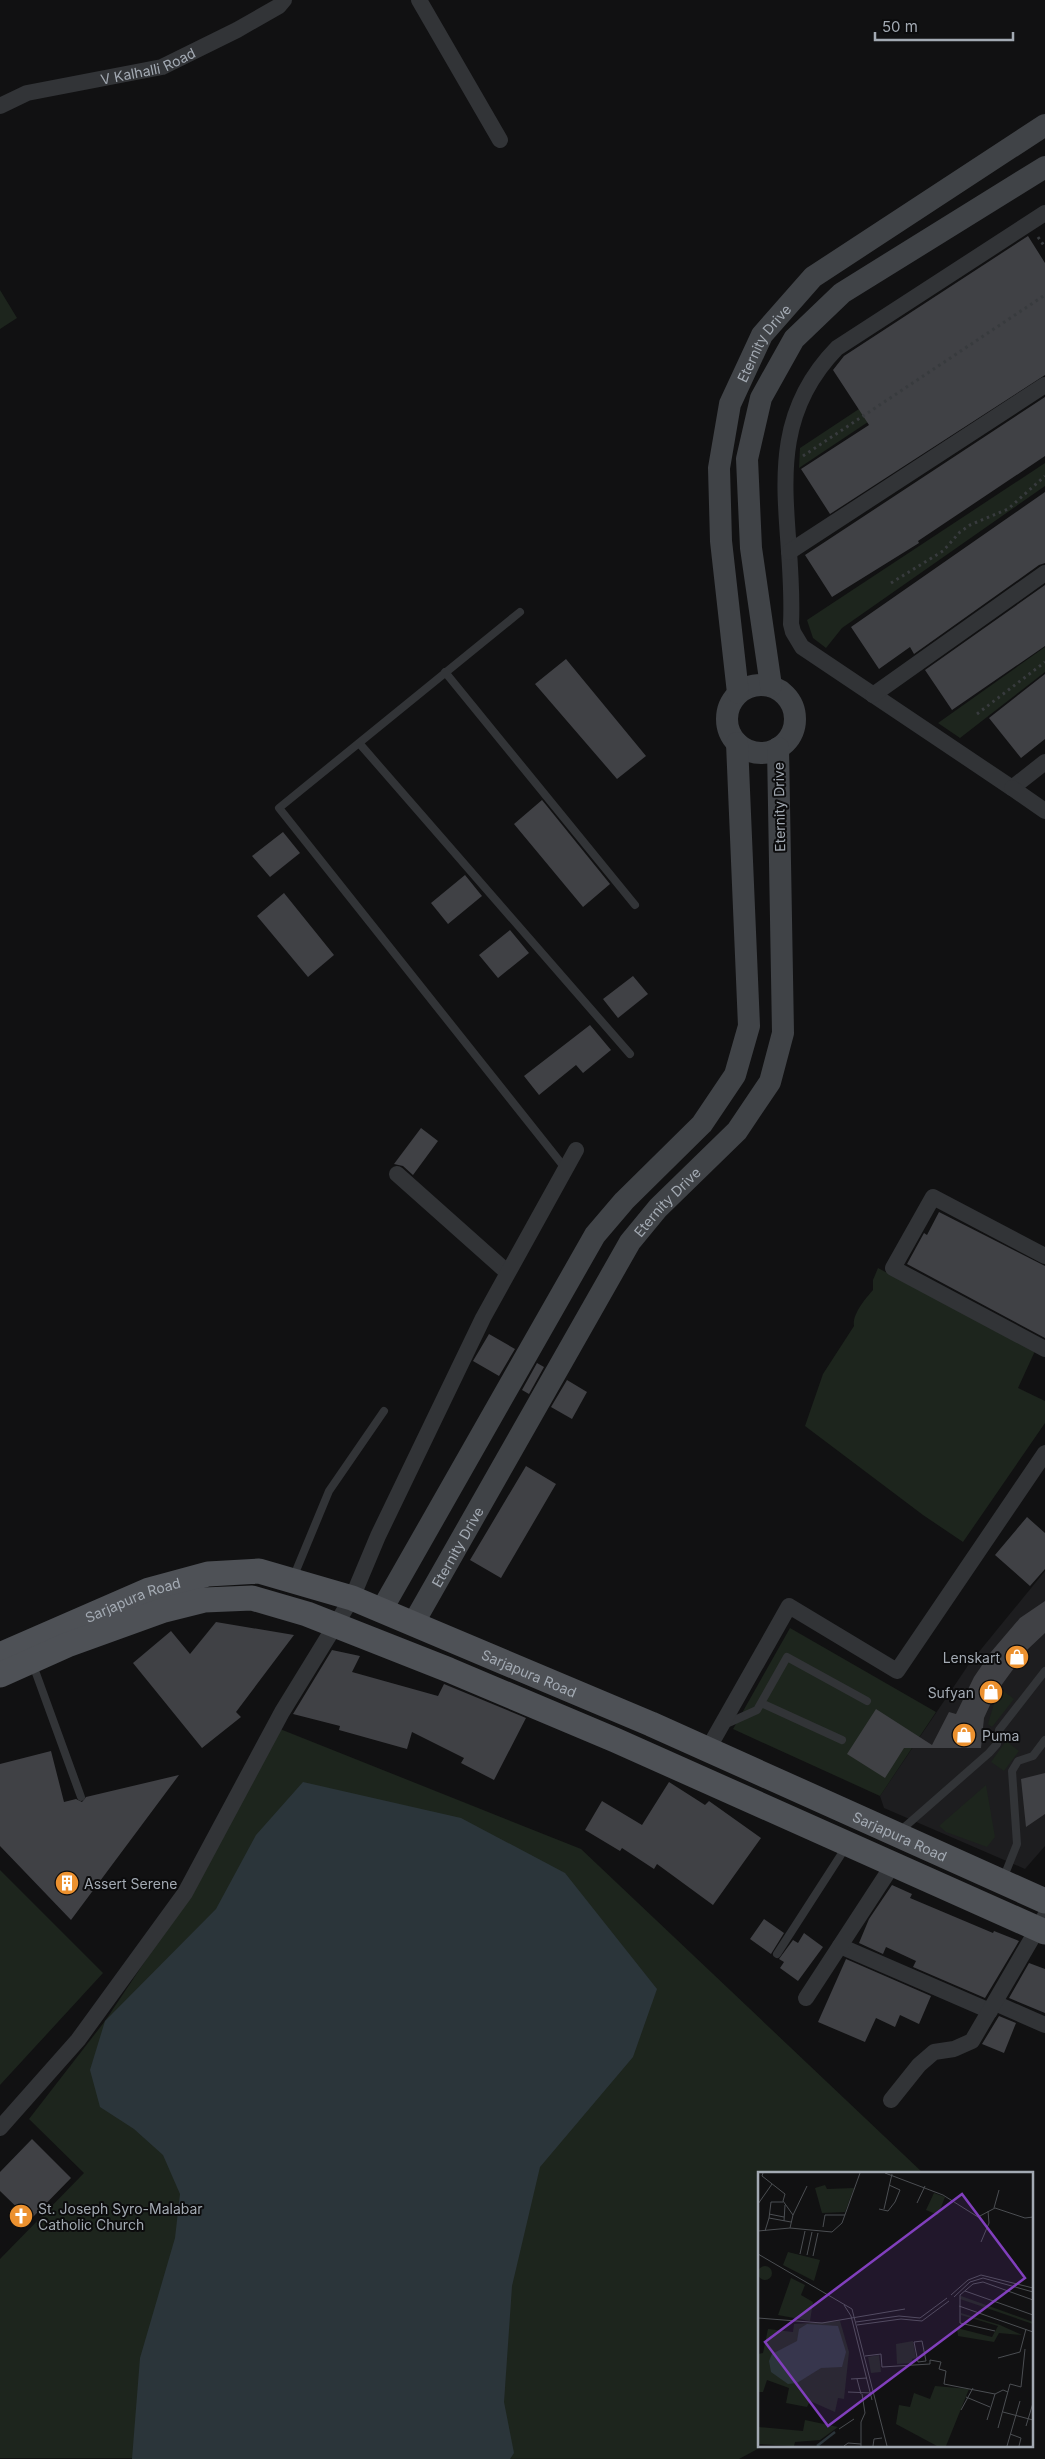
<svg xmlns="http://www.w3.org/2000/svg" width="1045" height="2459" viewBox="0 0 1045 2459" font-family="Inter,sans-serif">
	<rect width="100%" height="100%" fill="#111112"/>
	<path fill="#1d1d1f" d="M1045,1571V1846L1025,1869L884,1808L880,1796L969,1664Z"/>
	<path fill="#1d251d" d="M1045,286V304L799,468L800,448Z
		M0,290L17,318L0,329Z
		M1045,463V486L842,628L826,648L813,638L807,620Z
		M1045,647V672L960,738L938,723Z
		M878,1268L1035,1351L1018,1388L1045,1401V1423L963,1542L923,1515L805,1426L823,1374L854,1326C852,1314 866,1298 873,1290V1280Z
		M790,1628L936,1712L880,1796L733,1729Z
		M1001,1689L1014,1699L992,1727L988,1724L995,1700Z
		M280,1729L581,1849L923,2173H759V2445H765L739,2459L0,2458V2259L84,2173L29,2119L105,2021L186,1900Z
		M1006,1741L1019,1751L1004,1771L991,1762Z
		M986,1785L995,1837L987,1847L946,1832L939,1826Z
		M0,1870L103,1973L0,2085Z"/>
	<path fill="#2b353a" d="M303,1782L461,1818L565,1873L657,1989L633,2057L540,2167L512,2286L504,2402L514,2453L510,2459H132L140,2358L175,2238L180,2194L163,2155L134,2129L100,2107L90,2070L105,2021L216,1909L256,1835Z"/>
	<path fill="#404145" d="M1028,236L1045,263V375L830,514L801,469L869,425L833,370L844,356Z
		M1045,397V456L918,541L919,543L832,597L805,555Z
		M1045,492V563L1039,565L914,654L910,647L879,669L851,627Z
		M1045,585V646L952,710L925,670Z
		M566,659L646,756L617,779L535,684Z
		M1045,674V739L1021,758L989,718Z
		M542,800L610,884L583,907L514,824Z
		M283,832L300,853L270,877L252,856Z
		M465,875L482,896L448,924L431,903Z
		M284,893L334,955L308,977L257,916Z
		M510,930L529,953L498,978L479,955Z
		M633,976L648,994L618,1018L603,999Z
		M590,1025L611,1050L583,1073L576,1065L539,1095L524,1076Z
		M421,1128L438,1141L413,1175L403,1166L394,1164Z
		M939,1212L1045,1266V1338L907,1264L924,1233L927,1235Z
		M489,1334L515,1349L499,1376L473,1361Z
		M537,1363L544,1367L529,1394L522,1390Z
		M567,1380L587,1392L572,1419L551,1407Z
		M526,1466L556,1484L501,1578L470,1560Z
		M1027,1517L1045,1533V1569L1030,1586L995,1555Z
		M1045,1601V1633L1027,1650L995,1694L984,1718L981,1748H904L885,1778L847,1754L876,1709L932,1745L949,1712L956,1714L974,1677L991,1652L1020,1618Z
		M216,1622L294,1635L236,1712L241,1717L202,1748L133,1663L171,1631L190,1654Z
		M332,1650L360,1656L352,1672L438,1696L444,1684L526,1718L494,1780L461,1763L464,1758L412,1732L407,1749L339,1730L340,1726L293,1714Z
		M51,1751L64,1802L76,1799L82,1802L86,1797L179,1775L71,1920L0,1846V1764Z
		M1045,1773V1814L1026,1827L1021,1779Z
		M669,1782L705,1805L709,1801L761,1838L713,1905L657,1864L654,1869L622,1848L620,1851L585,1830L602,1801L642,1825Z
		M892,1885L912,1894L910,1898L993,1933L994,1931L1019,1941L985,1998L913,1967L916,1961L886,1947L883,1954L859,1943L869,1919Z
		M764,1919L784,1933L771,1954L750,1939Z
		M804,1933L823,1947L798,1981L780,1968L784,1962L779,1959L793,1940L798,1943Z
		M846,1959L931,1996L919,2024L900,2015L895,2027L876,2018L865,2042L818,2022Z
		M1029,1963L1045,1969V2013L1009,1998Z
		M999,2016L1016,2023L1004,2053L982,2044Z
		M32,2139L71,2178L30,2220L0,2191V2172Z"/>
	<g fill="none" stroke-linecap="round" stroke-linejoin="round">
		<path stroke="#383b3e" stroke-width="3" stroke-dasharray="2.5 4" stroke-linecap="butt" d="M1038,237L1045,247
			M803,456L1045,295
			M891,583L943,551L960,532L970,525L1008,509L1045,476
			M977,714L1045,662"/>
		<path stroke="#323437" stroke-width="8" d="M520,612L279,808L565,1168
			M445,672L635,905
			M359,743L630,1054
			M293,1578L329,1491L384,1411
			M33,1665L81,1797
			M761,1703L842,1740
			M726,1724L757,1710L787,1657L867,1701
			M900,1831L989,1753L997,1744L999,1730L1045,1671
			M1003,1879L1017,1844L1012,1771L1018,1761L1033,1756L1045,1740
			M777,1954L846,1847"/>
		<g stroke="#323437" stroke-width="16">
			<path d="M419,0L500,140"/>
			<path id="s1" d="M0,106L27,93L162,67L237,30L279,6L284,0"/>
			<path d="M1045,213L837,348C756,431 796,522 791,624L793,632L802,647L1012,788L1045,762"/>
			<path d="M789,552L1045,385"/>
			<path d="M873,695L1045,573"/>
			<path d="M1012,788L1045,811"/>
			<path d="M397,1174L507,1272"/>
			<path d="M1045,1256L933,1197L893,1268L1045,1349"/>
			<path d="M708,1749L789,1606L897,1671L1045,1453"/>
			<path d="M840,1946L990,2011"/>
			<path d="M806,1998L894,1863"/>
			<path d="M995,2003L1045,2025"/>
			<path d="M891,2100L919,2065L934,2052L954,2049L972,2041L1045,1916"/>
			<path d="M0,2128L78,2040L185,1893L282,1712L352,1598L378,1536L483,1318L576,1150"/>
		</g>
		<g stroke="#404347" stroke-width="22">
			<circle cx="761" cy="719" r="34"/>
			<path d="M771,686L751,548L747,459L761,398L794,339L842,293L1045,167"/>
			<path id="s2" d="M738,693L721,541L719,468L730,404L762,335L813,277L1045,125"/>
			<path d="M381,1611L595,1235L624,1201L702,1124L735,1075L749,1026L737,743"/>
			<path id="s3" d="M413,1624L630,1242L658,1208L737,1131L770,1082L783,1033L778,748"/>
		</g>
		<g stroke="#4e5156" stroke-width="25">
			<path id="s4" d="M0,1655L149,1590L208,1574L259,1571L352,1598L651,1724L1045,1901"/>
			<path d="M0,1675L67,1645L164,1610L204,1600L252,1598L307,1614L449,1670L615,1740L1045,1932"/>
		</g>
	</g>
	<defs>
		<g id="shop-disc" transform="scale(1.25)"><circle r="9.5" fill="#ec912f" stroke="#0c0c0d"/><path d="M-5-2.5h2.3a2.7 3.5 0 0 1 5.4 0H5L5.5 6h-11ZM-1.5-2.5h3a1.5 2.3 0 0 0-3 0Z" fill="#fff"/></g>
		<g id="building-disc" transform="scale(1.25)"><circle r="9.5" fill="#ec912f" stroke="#0c0c0d"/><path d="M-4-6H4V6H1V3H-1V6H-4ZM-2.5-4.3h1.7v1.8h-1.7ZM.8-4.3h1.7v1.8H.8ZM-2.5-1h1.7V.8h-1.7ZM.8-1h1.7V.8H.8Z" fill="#fff"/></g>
		<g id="church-disc" transform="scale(1.25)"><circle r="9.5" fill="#ec912f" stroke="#0c0c0d"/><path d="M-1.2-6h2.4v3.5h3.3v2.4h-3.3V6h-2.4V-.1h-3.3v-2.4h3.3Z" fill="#fff"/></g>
	</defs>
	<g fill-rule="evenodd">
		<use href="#shop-disc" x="1017" y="1657"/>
		<use href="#shop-disc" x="991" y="1692"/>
		<use href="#shop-disc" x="964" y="1735"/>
		<use href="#building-disc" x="67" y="1883"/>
		<use href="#church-disc" x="21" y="2216"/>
	</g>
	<g text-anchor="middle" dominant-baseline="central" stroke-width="4" stroke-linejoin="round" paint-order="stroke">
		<g font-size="14" fill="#a3aab3" stroke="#0c0c0d">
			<text stroke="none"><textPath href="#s1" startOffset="154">V Kalhalli Road</textPath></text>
			<text stroke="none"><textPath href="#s2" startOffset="361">Eternity Drive</textPath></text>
			<text transform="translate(779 807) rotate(-91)">Eternity Drive</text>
			<text stroke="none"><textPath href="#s3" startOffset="494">Eternity Drive</textPath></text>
			<text stroke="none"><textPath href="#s3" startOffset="89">Eternity Drive</textPath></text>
			<text stroke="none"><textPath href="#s4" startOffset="144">Sarjapura Road</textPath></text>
			<text stroke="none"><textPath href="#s4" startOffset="564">Sarjapura Road</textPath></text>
			<text stroke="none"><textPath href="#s4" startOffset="969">Sarjapura Road</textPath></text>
		</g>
		<g font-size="14" fill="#a3aab3" stroke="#0c0c0d" text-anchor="start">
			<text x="1000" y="1657" text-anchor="end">Lenskart</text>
			<text x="974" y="1692" text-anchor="end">Sufyan</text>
			<text x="982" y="1735">Puma</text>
			<text x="84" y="1883">Assert Serene</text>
			<text x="38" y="2208">St. Joseph Syro-Malabar<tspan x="38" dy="16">Catholic Church</tspan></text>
		</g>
	</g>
	<g transform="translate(758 2172)">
		<rect width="275" height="275" fill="#111112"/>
		<path d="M67,13L69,17L96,16L87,40L64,41L57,16ZM176,21L187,25L180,43L168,38ZM30,80L62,88L56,109L25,93ZM0 101a7 7 0 1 1 14 0a7 7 0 1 1-14 0ZM33,106L47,113L43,123L55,130L52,149L20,143ZM203,124L275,150V152L202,127ZM203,141L242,153L264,163L241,161L236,170L200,164L199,156L234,165L240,154L203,143ZM82,149L91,180L86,227L80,226L77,240L52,229L49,235L28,231L31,216L9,208L5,220H0V182L5,181L10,157L35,160L36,152ZM155,169L158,186L154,187L155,191L139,192L138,172ZM121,183L123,200L113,201L110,185ZM177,214L211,217L188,274H179L138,252L141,233L152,235L156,221L172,227ZM47,248L80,255L62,268L37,270L36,274L0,272V255L45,259Z" fill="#1d251d"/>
		<path d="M49,152L80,154L88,180L84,195L63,196L39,211L30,212L13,200L11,189L14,182L39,169L41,157Z" fill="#2b353a"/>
		<path fill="none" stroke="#2b353a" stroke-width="2.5" d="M59,274L77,260"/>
		<path fill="none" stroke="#4b4e52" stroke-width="1" d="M5,1L4,4L27,22L25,29L35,43L32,56M127,1L185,23L220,45L237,36L267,46L275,45M159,31L167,14M0,32L14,12M236,36L241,18M121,37L130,39L137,30L142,18L131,13M126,37L134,2M11,42L26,45M35,43L49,14M11,46L13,30H25M26,49L27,33M65,55L67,43H87M0,59L32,56L74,60L84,51L102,1M7,59L11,46L33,50M223,70L231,51L230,39M0,82L94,137L129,274M42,82L47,59M49,83L54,60M55,84L60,61M207,119L275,143M193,123L210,108L223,103L275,116M196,125L212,110L225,106L275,120M86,133L93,144L114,228M201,134L275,160M0,146L64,151L147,137M98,150L141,144L162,146L189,126M99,153L143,147L164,149L191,129M237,159L202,151V123L215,112L225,110L275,128M164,169L168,189L160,190L156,170ZM107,184L123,182L124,195L172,192V188L183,190L181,197L188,199L186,212L237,222L245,218L250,220M240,186L262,180L268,157M93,207L109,206M99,207L103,222M90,220L114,221M208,225L232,235M203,238L215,216M245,240L275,248M229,248L237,222M268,254L275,231M240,256L252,212L263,215L267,177M81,257L96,247M252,262L263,266L261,274M86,274L90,271L103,272M103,274V250L107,241L104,222M115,274L116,267L124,266M249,274L262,229"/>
		<path fill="#813fbd" fill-opacity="0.15" stroke="#813fbd" stroke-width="2.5" d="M204,22L267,106L70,254L7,170Z"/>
		<rect width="275" height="275" fill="none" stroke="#a3aab3" stroke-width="2.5"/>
	</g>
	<path d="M875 32v8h138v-8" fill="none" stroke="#a3aab3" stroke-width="2.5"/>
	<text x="882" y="32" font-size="15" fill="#a3aab3" stroke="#0c0c0d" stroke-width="4" paint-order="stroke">50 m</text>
</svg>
